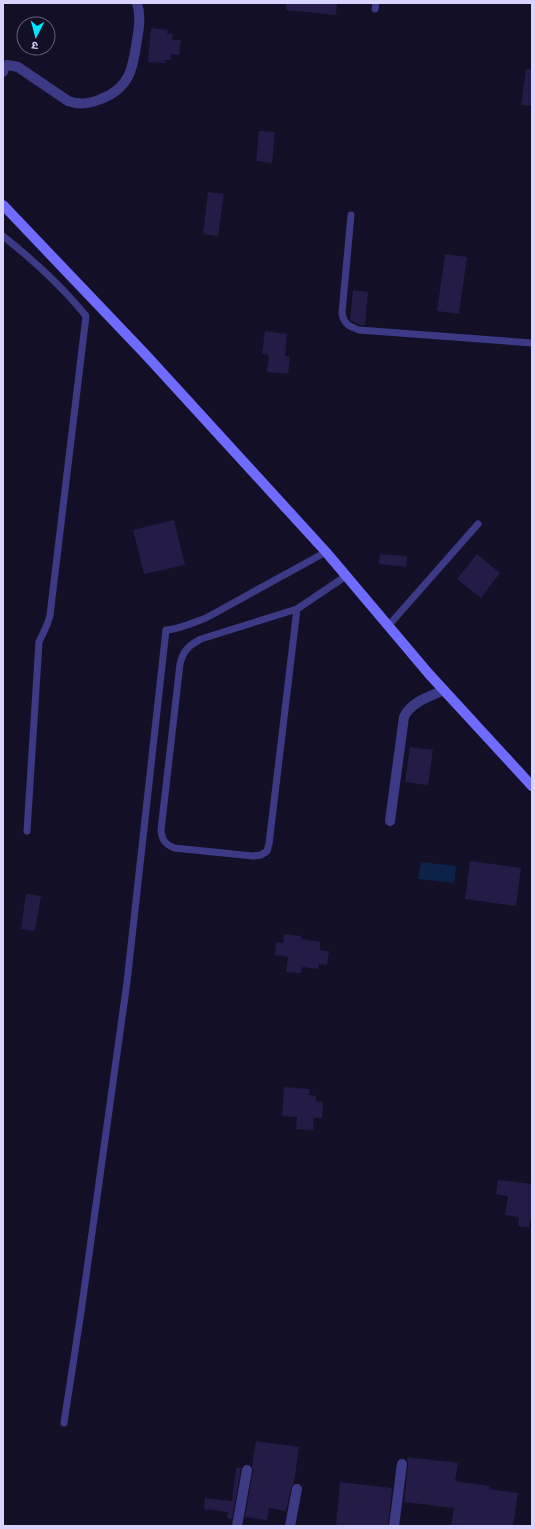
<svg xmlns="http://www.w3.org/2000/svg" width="535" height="1529" viewBox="0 0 535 1529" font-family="'DejaVu Sans','Noto Sans Devanagari',sans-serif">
	<rect width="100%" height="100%" fill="#130f26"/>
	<path fill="#0c2248" d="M421,862L456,866L454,883L418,879Z"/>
	<path fill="#241b47" d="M286,3H337L336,15L286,10Z
		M151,28L168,30L167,34H173L172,40H181L179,55L171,54V60H165V63L148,62Z
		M526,69H532V106L521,105Z
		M259,131L275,132L272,163L256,161Z
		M208,192L224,194L218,236L203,234Z
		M445,254L467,257L459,314L437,311Z
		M353,290L368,292L365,325H360L350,320Z
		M265,331L287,334L285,356L290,357L288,374L267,372L269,355L262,354Z
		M174,520L185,565L144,574L133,530Z
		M380,554L407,556L406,567L379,564Z
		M477,554L500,573L481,598L457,579Z
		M410,747L433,750L428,785L405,782Z
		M470,861L521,868L516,906L465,899Z
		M26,894L41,896L35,931L21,929Z
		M284,934L301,936V939L320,942V950L329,951L327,965L319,964L318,969L302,967L301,973L286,972L288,957L275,955L276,942L283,943Z
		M284,1087L310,1089L309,1095L316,1096V1101L323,1102L322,1118H314L313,1130L296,1129L297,1117L282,1116Z
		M498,1180L532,1184V1220H530L529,1227L518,1226L519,1217L505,1215L508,1196L496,1194Z
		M256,1441L299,1447L294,1483L291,1488L286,1511L269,1508L267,1520L245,1517L253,1471L252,1466Z
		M407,1457L458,1463L455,1481L489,1486V1489L518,1493L513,1526H451L454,1508L404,1502L408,1465Z
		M236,1468H241L232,1519L227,1518L228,1512L204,1509L205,1498L232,1501Z
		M340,1482L392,1488L388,1526H336Z"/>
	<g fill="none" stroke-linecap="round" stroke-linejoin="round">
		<path stroke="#3d3a85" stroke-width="7" d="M375,9L376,3
			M351,215L342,313C344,324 348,326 359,330L532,343
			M3,236C33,260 62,286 86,316L50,615C48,625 43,633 39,642L27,831
			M297,609L269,844L267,851L261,855L253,856L174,848C165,844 162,840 161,830L180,664C183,651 189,645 201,639L297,609L346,576
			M389,625L478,524
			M64,1423L81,1312L127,982L166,630C180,629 192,623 206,618L326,552"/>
		<path stroke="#3d3a85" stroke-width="10" d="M3,72L4,68L7,65L18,67L68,101C80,105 89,104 101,99C130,88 133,68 137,40C139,28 141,15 137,3
			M390,821L404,717C411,702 429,697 444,690
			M237,1526L247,1470
			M290,1526L297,1489
			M394,1526L402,1464"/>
		<path stroke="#6f6bff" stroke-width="10" d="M3,205L146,355L326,552L429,674L532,786"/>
	</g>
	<rect width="535" height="1529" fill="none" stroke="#d9d4ff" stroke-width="8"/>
	<g transform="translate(36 36) rotate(186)"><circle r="19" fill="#130f26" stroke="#625e7d"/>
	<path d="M0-3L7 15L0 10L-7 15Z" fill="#00e5ff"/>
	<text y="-6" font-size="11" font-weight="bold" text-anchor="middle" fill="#d9d4ff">उ</text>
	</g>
</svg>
